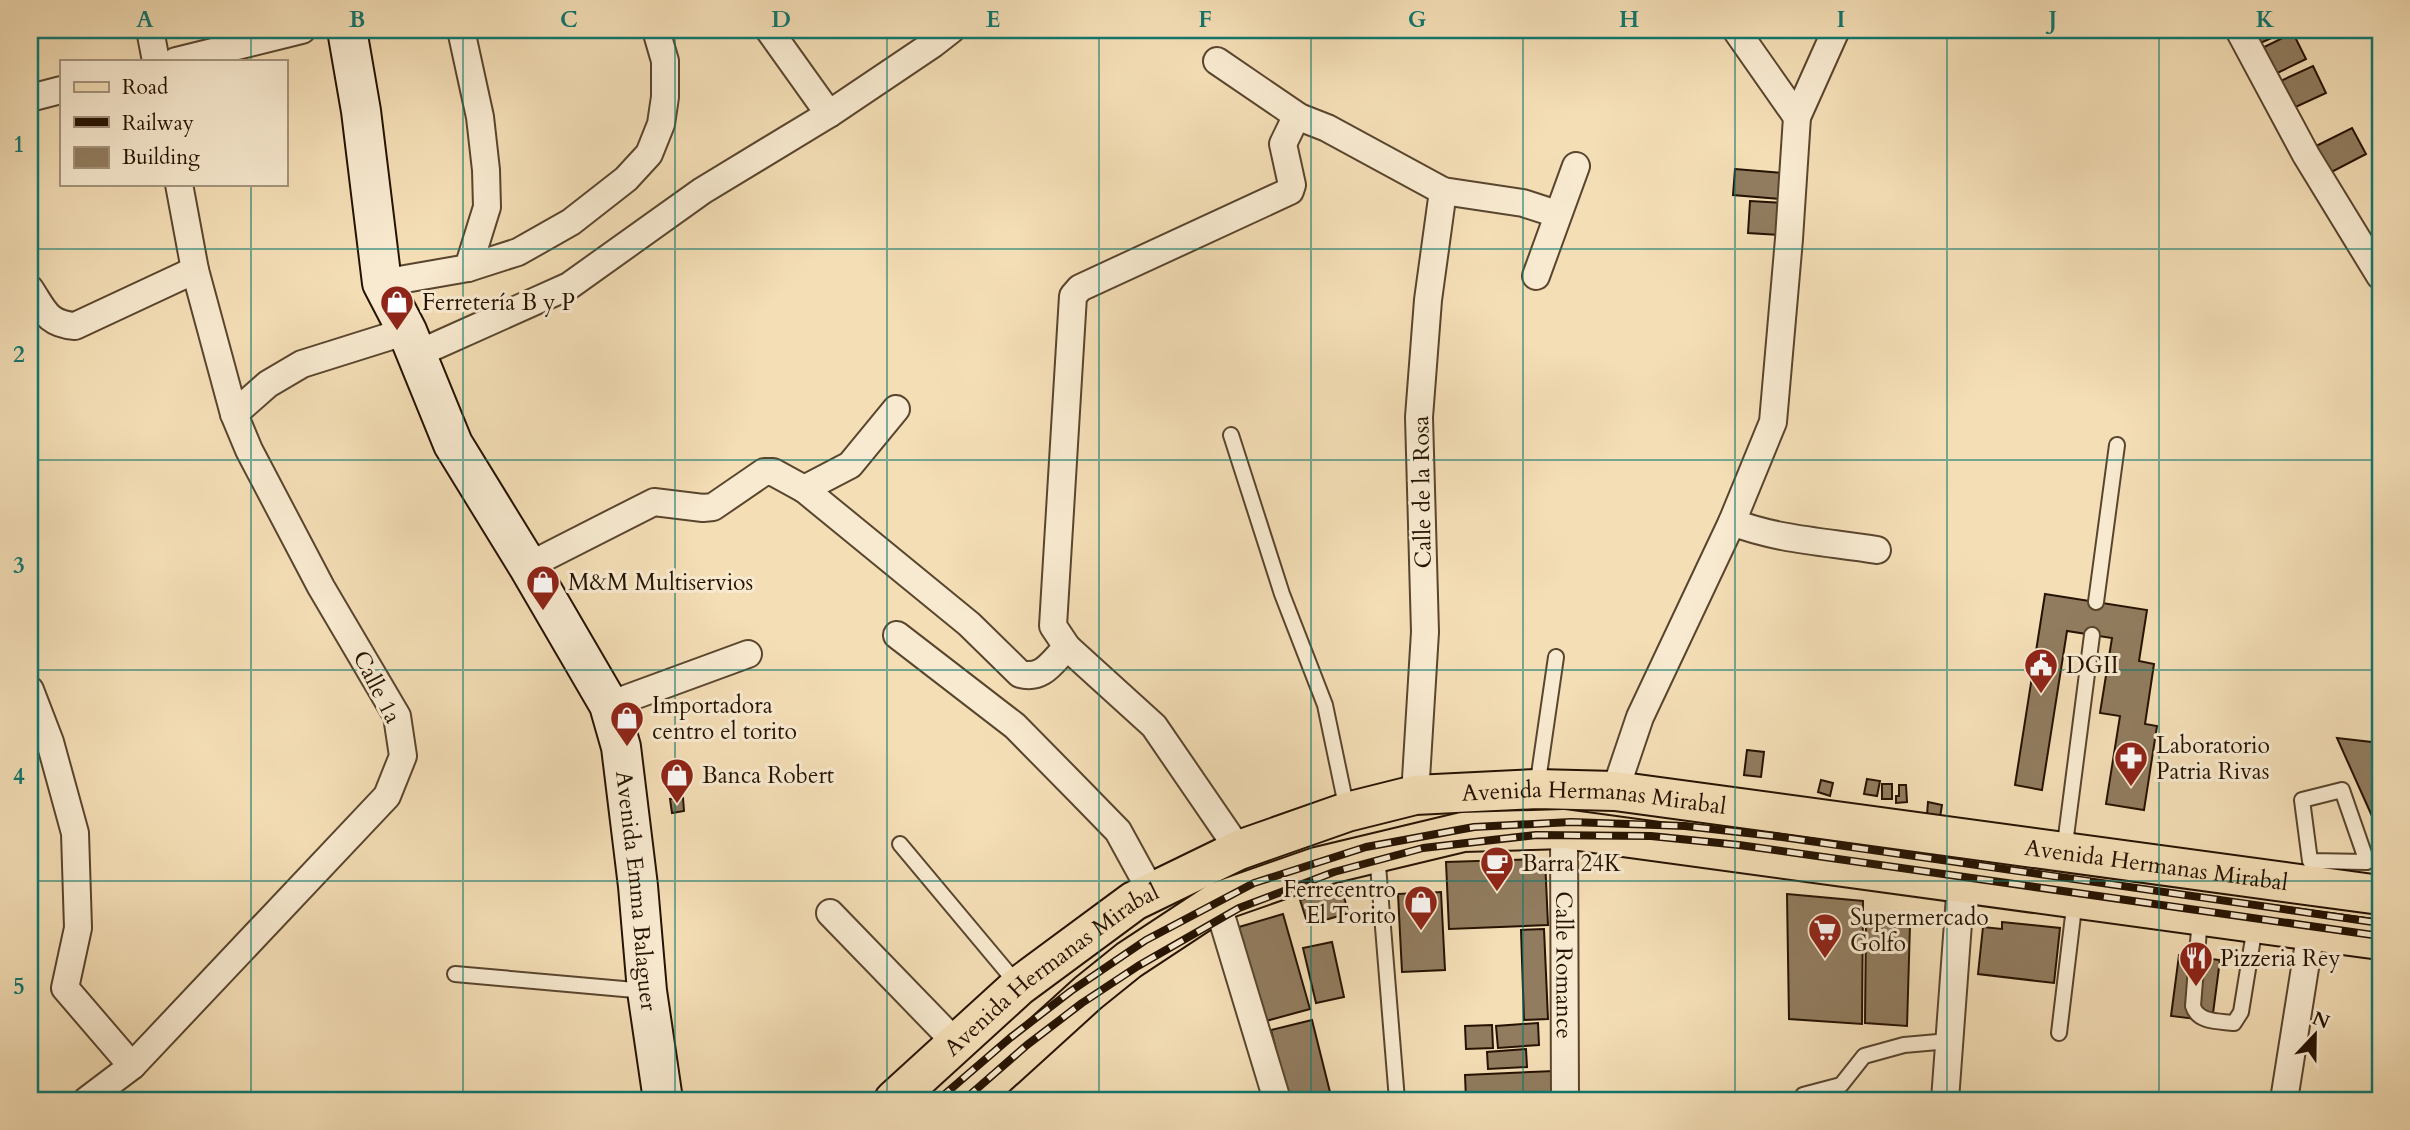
<svg xmlns="http://www.w3.org/2000/svg" width="2410" height="1130" viewBox="0 0 2410 1130" font-family="Cardo,serif">
	<rect width="100%" height="100%" fill="#f4deb6"/>
	<filter id="stains"><feTurbulence type="fractalNoise" baseFrequency=".00286" numOctaves="4"/><feColorMatrix values="0 0 0 0 .2 0 0 0 0 .09 0 0 0 0 .02 0 0 0 .5 -.17"/></filter>
	<radialGradient id="worn" r=".72"><stop offset=".6" stop-color="#630" stop-opacity="0"/><stop offset="1" stop-color="#630" stop-opacity=".3"/></radialGradient>
	<path fill="#917c5f" stroke="#251200" stroke-width="2" d="M2242,30H2290L2249,48Z
		M2293,33L2306,59L2267,78L2254,52Z
		M2313,66L2326,93L2287,111L2274,84Z
		M2352,128L2366,154L2324,176L2310,149Z
		M1735,169L1782,173L1780,199L1733,195Z
		M1750,201L1783,203L1782,235L1748,233Z
		M2045,594L2147,610L2139,661L2154,664L2145,724L2157,726L2144,810L2106,804L2120,716L2100,713L2112,638L2067,631L2042,790L2015,785Z
		M2337,738L2380,743V834Z
		M1747,750L1764,752L1761,777L1744,775Z
		M1867,779L1880,781L1877,796L1864,794Z
		M1821,780L1833,783L1830,796L1818,792Z
		M1882,784H1892V799H1882Z
		M1899,785H1906L1907,802L1896,803V796H1899Z
		M683,798L684,811L672,813L670,799Z
		M1928,802L1942,805L1940,817L1927,815Z
		M1545,859L1548,925L1449,929L1446,862Z
		M1341,888L1349,913L1308,925L1300,900Z
		M1441,892L1445,970L1402,972L1398,894Z
		M1787,894L1863,901L1862,1024L1789,1019Z
		M1283,914L1310,1009L1266,1021L1239,927Z
		M1866,922L1910,925L1907,1026L1865,1023Z
		M2002,922L2060,928L2054,983L1978,974L1983,927L2002,929Z
		M1544,929L1548,1019L1524,1020L1521,930Z
		M1332,942L1344,997L1316,1003L1303,948Z
		M2179,955L2220,960L2212,1021L2171,1016Z
		M1312,1020L1332,1100H1289L1271,1030Z
		M1538,1023L1539,1045L1498,1048L1496,1026Z
		M1492,1025L1493,1048L1466,1049L1465,1026Z
		M1526,1049L1527,1067L1488,1069L1487,1052Z
		M1554,1071L1555,1100H1466L1465,1075Z"/>
	<g fill="none" stroke-linecap="round" stroke-linejoin="round">
		<g stroke="#59452e" stroke-width="18">
			<path id="lane" d="M1231,435L1282,594L1325,705L1347,810
				M2096,602L2117,445
				M1537,788L1556,657
				M2342,790L2367,862L2310,861L2302,800Z
				M900,844L1018,985
				M2064,852L2092,635
				M1377,853L1397,1100
				M2200,917L2193,1006C2198,1023 2219,1021 2234,1023L2241,1012L2255,926
				M455,974L646,991
				M2059,1033L2075,899
				M1803,1095L1841,1085L1864,1056L1904,1045L1949,1041"/>
		</g>
		<g stroke="#59452e" stroke-width="30">
			<g id="street">
				<path d="M150,30L156,61"/>
				<path d="M461,30L480,117L486,170L487,207L468,268"/>
				<path d="M769,30L829,114"/>
				<path d="M1736,30L1797,117"/>
				<path d="M2239,30L2306,155L2380,276"/>
				<path d="M176,61L302,30"/>
				<path d="M1217,61L1299,117L1327,128L1443,191L1523,203L1557,214"/>
				<path d="M30,98L61,90"/>
				<path d="M1536,276L1576,166"/>
				<path d="M382,283L468,268L518,252L571,222L626,179L649,154L661,124L665,97V61L656,30"/>
				<path d="M30,289C44,310 47,324 75,326L195,270"/>
				<path d="M415,355L569,286L702,191L829,114L933,44L951,30"/>
				<path d="M234,414L268,384L302,364L407,331"/>
				<path d="M804,489L850,465L896,409"/>
				<path d="M1732,522C1778,540 1828,542 1877,550"/>
				<path d="M528,566L654,502L703,508L713,507L764,472H773L804,489L969,624L1020,674C1043,680 1052,662 1067,647"/>
				<path d="M897,635L1015,726L1078,790L1118,831L1152,893"/>
				<path d="M30,690L50,742L75,833L78,928L65,988L132,1066"/>
				<path d="M609,705L748,654"/>
				<path d="M1615,791L1640,717L1732,522L1773,422L1789,239L1797,117L1836,30"/>
				<path d="M1415,795L1425,632L1419,417L1428,300L1443,191"/>
				<path id="s1" d="M1564,829L1565,1100"/>
				<path d="M1239,850L1154,726L1067,647L1053,626L1073,296L1080,288L1290,191L1292,185L1283,144L1296,117H1299"/>
				<path d="M1217,902L1277,1100"/>
				<path d="M830,913L956,1043"/>
				<path d="M87,1100L132,1066L387,796L403,756L397,716L321,587L249,450L234,414L195,270L179,184"/>
				<path d="M1945,1100L1961,882"/>
				<path d="M2284,1100L2311,930"/>
			</g>
		</g>
		<g stroke="#251200" stroke-width="42">
			<g id="secondary">
				<path id="s2" d="M347,30L361,111L382,283L407,331L453,444L528,566L609,705L621,747L638,886L647,991L663,1100"/>
			</g>
		</g>
		<g stroke="#251200" stroke-width="42">
			<g id="primary">
				<path id="s3" d="M894,1100L1019,986L1134,901L1239,850L1347,812L1415,795L1537,789L1615,791L2380,895"/>
				<path d="M970,1100L1088,993L1129,960L1217,902L1317,867L1463,832L1564,829L2380,940"/>
			</g>
		</g>
		<use href="#lane" stroke="#f8ead0" stroke-width="14"/>
		<use href="#street" stroke="#f8ead0" stroke-width="26"/>
		<use href="#secondary" stroke="#f8ead0" stroke-width="38"/>
		<use href="#primary" stroke="#f4deb6" stroke-width="38"/>
		<g stroke="#251200" stroke-width="8">
			<path id="rail" d="M938,1100L1010,1038L1071,991L1146,940L1254,883L1366,847L1474,827L1571,822L1685,826L1774,836L2380,923
				M964,1100L1027,1045L1082,1003L1138,966L1239,908L1334,872L1423,848L1536,835L1651,836L1739,845L2380,936"/>
		</g>
		<use href="#rail" stroke="#f8ead0" stroke-width="5" stroke-dasharray="16" stroke-linecap="butt"/>
	</g>
	<path fill="none" stroke="#0f766e" stroke-width="2" stroke-opacity="0.55" d="M251,30V61M463,30V1100M675,30V1100M887,30V1100M1099,30V1100M1311,30V1100M1523,30V1100M1735,30V1100M1947,30V1100M2159,30V1100M251,184V1100M30,249H2380M30,460H2380M30,670H2380M30,881H2380"/>
	<defs>
		<g id="shop-pin" transform="scale(1.75)"><path d="M0 17L-7.5 6A9.5 9.5 0 1 1 7.5 6Z" fill="#8f2418" stroke="#f8ead0"/><path d="M-5-2.5h2.3a2.7 3.5 0 0 1 5.4 0H5L5.5 6h-11ZM-1.5-2.5h3a1.5 2.3 0 0 0-3 0Z" fill="#fff"/></g>
		<g id="civic-pin" transform="scale(1.75)"><path d="M0 17L-7.5 6A9.5 9.5 0 1 1 7.5 6Z" fill="#8f2418" stroke="#f8ead0"/><path d="M-.6-6.5H3V-4.5H.6V-3L4-1V1h2V6H-6V1h2V-1L-.6-3ZM-1.2 2.5V6h2.4V2.5Z" fill="#fff"/></g>
		<g id="pharmacy-pin" transform="scale(1.75)"><path d="M0 17L-7.5 6A9.5 9.5 0 1 1 7.5 6Z" fill="#8f2418" stroke="#f8ead0"/><path d="M-2-6h4v4h4v4h-4v4h-4v-4h-4v-4h4Z" fill="#fff"/></g>
		<g id="cafe-pin" transform="scale(1.75)"><path d="M0 17L-7.5 6A9.5 9.5 0 1 1 7.5 6Z" fill="#8f2418" stroke="#f8ead0"/><path d="M-5.5-4.5H6V0H3Q3 3.5 0 3.5H-2.5Q-5.5 3.5-5.5 0ZM3-3.2v2h1.7v-2ZM-6 4.5H4V6H-6Z" fill="#fff"/></g>
		<g id="supermarket-pin" transform="scale(1.75)"><path d="M0 17L-7.5 6A9.5 9.5 0 1 1 7.5 6Z" fill="#8f2418" stroke="#f8ead0"/><path d="M-6-5.5h2.5l.6 2H6L4.5 2H-2.5L-4.4-4H-6ZM-1.5 3.2a1.3 1.3 0 1 0 .1 0ZM3 3.2a1.3 1.3 0 1 0 .1 0Z" fill="#fff"/></g>
		<g id="restaurant-pin" transform="scale(1.75)"><path d="M0 17L-7.5 6A9.5 9.5 0 1 1 7.5 6Z" fill="#8f2418" stroke="#f8ead0"/><path d="M-5-6h1v4h1v-4h1v4h1v-4h1v5L-1.5 .5V6h-2V.5L-5-1ZM5-6V6H3V1.5H1.5Q1.5-4 5-6Z" fill="#fff"/></g>
	</defs>
	<g fill-rule="evenodd">
		<use href="#shop-pin" x="397" y="302"/>
		<use href="#shop-pin" x="543" y="582"/>
		<use href="#civic-pin" x="2041" y="665"/>
		<use href="#shop-pin" x="627" y="718"/>
		<use href="#pharmacy-pin" x="2131" y="758"/>
		<use href="#shop-pin" x="677" y="775"/>
		<use href="#cafe-pin" x="1497" y="863"/>
		<use href="#shop-pin" x="1421" y="902"/>
		<use href="#supermarket-pin" x="1825" y="930"/>
		<use href="#restaurant-pin" x="2196" y="958"/>
	</g>
	<g text-anchor="middle" dominant-baseline="central" stroke-width="6" stroke-linejoin="round" paint-order="stroke">
		<g font-size="23" fill="#251200" stroke="#f8ead0" text-anchor="start">
			<text x="422" y="302">Ferretería B y P</text>
			<text x="568" y="582">M&amp;M Multiservios</text>
			<text x="2066" y="665">DGII</text>
			<text x="652" y="705">Importadora<tspan x="652" dy="26">centro el torito</tspan></text>
			<text x="2156" y="745">Laboratorio<tspan x="2156" dy="26">Patria Rivas</tspan></text>
			<text x="702" y="775">Banca Robert</text>
			<text x="1522" y="863">Barra 24K</text>
			<text x="1396" y="889" text-anchor="end">Ferrecentro<tspan x="1396" dy="26">El Torito</tspan></text>
			<text x="1850" y="917">Supermercado<tspan x="1850" dy="26">Golfo</tspan></text>
			<text x="2220" y="958">Pizzeria Rey</text>
		</g>
		<g font-size="23" fill="#251200" stroke="#f8ead0">
			<text transform="translate(1422 492) rotate(-91)">Calle de la Rosa</text>
			<text transform="translate(377 687) rotate(63)">Calle 1a</text>
			<text stroke="none"><textPath href="#s3" startOffset="793">Avenida Hermanas Mirabal</textPath></text>
			<text stroke="none"><textPath href="#s3" startOffset="1360">Avenida Hermanas Mirabal</textPath></text>
			<text stroke="none"><textPath href="#s2" startOffset="924">Avenida Emma Balaguer</textPath></text>
			<text stroke="none"><textPath href="#s1" startOffset="136">Calle Romance</textPath></text>
			<text stroke="none"><textPath href="#s3" startOffset="205">Avenida Hermanas Mirabal</textPath></text>
		</g>
	</g>
	<rect width="2410" height="1130" fill="none" stroke="#f4deb6" stroke-width="77"/>
	<rect x="60" y="60" width="228" height="126" fill="#f8ead0" stroke="#a4947d" stroke-width="2"/>
	<rect x="74" y="82" width="35" height="10" fill="#f4deb6" stroke="#a4947d" stroke-width="2"/>
	<text x="122" y="94" font-size="21" fill="#251200">Road</text>
	<rect x="74" y="117" width="35" height="10" fill="#251200" stroke="#a4947d" stroke-width="2"/>
	<text x="122" y="130" font-size="21" fill="#251200">Railway</text>
	<rect x="74" y="147" width="35" height="21" fill="#917c5f" stroke="#a4947d" stroke-width="2"/>
	<text x="122" y="164" font-size="21" fill="#251200">Building</text>
	<g transform="translate(2315 1035) rotate(22)" stroke="#f8ead0" stroke-width="5" paint-order="stroke">
	<path d="M0-5L12 26L0 18L-12 26Z" fill="#251200"/>
	<text y="-10" font-size="19" font-weight="bold" text-anchor="middle" fill="#251200">N</text>
	</g>
	<rect x="38" y="38" width="2334" height="1054" fill="none" stroke="#0f766e" stroke-width="2.5"/>
	<g font-size="23" text-anchor="middle" font-weight="bold" fill="#0f766e">
		<text x="145" y="27">A</text>
		<text x="357" y="27">B</text>
		<text x="569" y="27">C</text>
		<text x="781" y="27">D</text>
		<text x="993" y="27">E</text>
		<text x="1205" y="27">F</text>
		<text x="1417" y="27">G</text>
		<text x="1629" y="27">H</text>
		<text x="1841" y="27">I</text>
		<text x="2053" y="27">J</text>
		<text x="2265" y="27">K</text>
		<text x="19" y="152">1</text>
		<text x="19" y="362">2</text>
		<text x="19" y="573">3</text>
		<text x="19" y="784">4</text>
		<text x="19" y="994">5</text>
	</g>
	<rect width="100%" height="100%" filter="url(#stains)"/>
	<rect width="100%" height="100%" fill="url(#worn)"/>
</svg>
